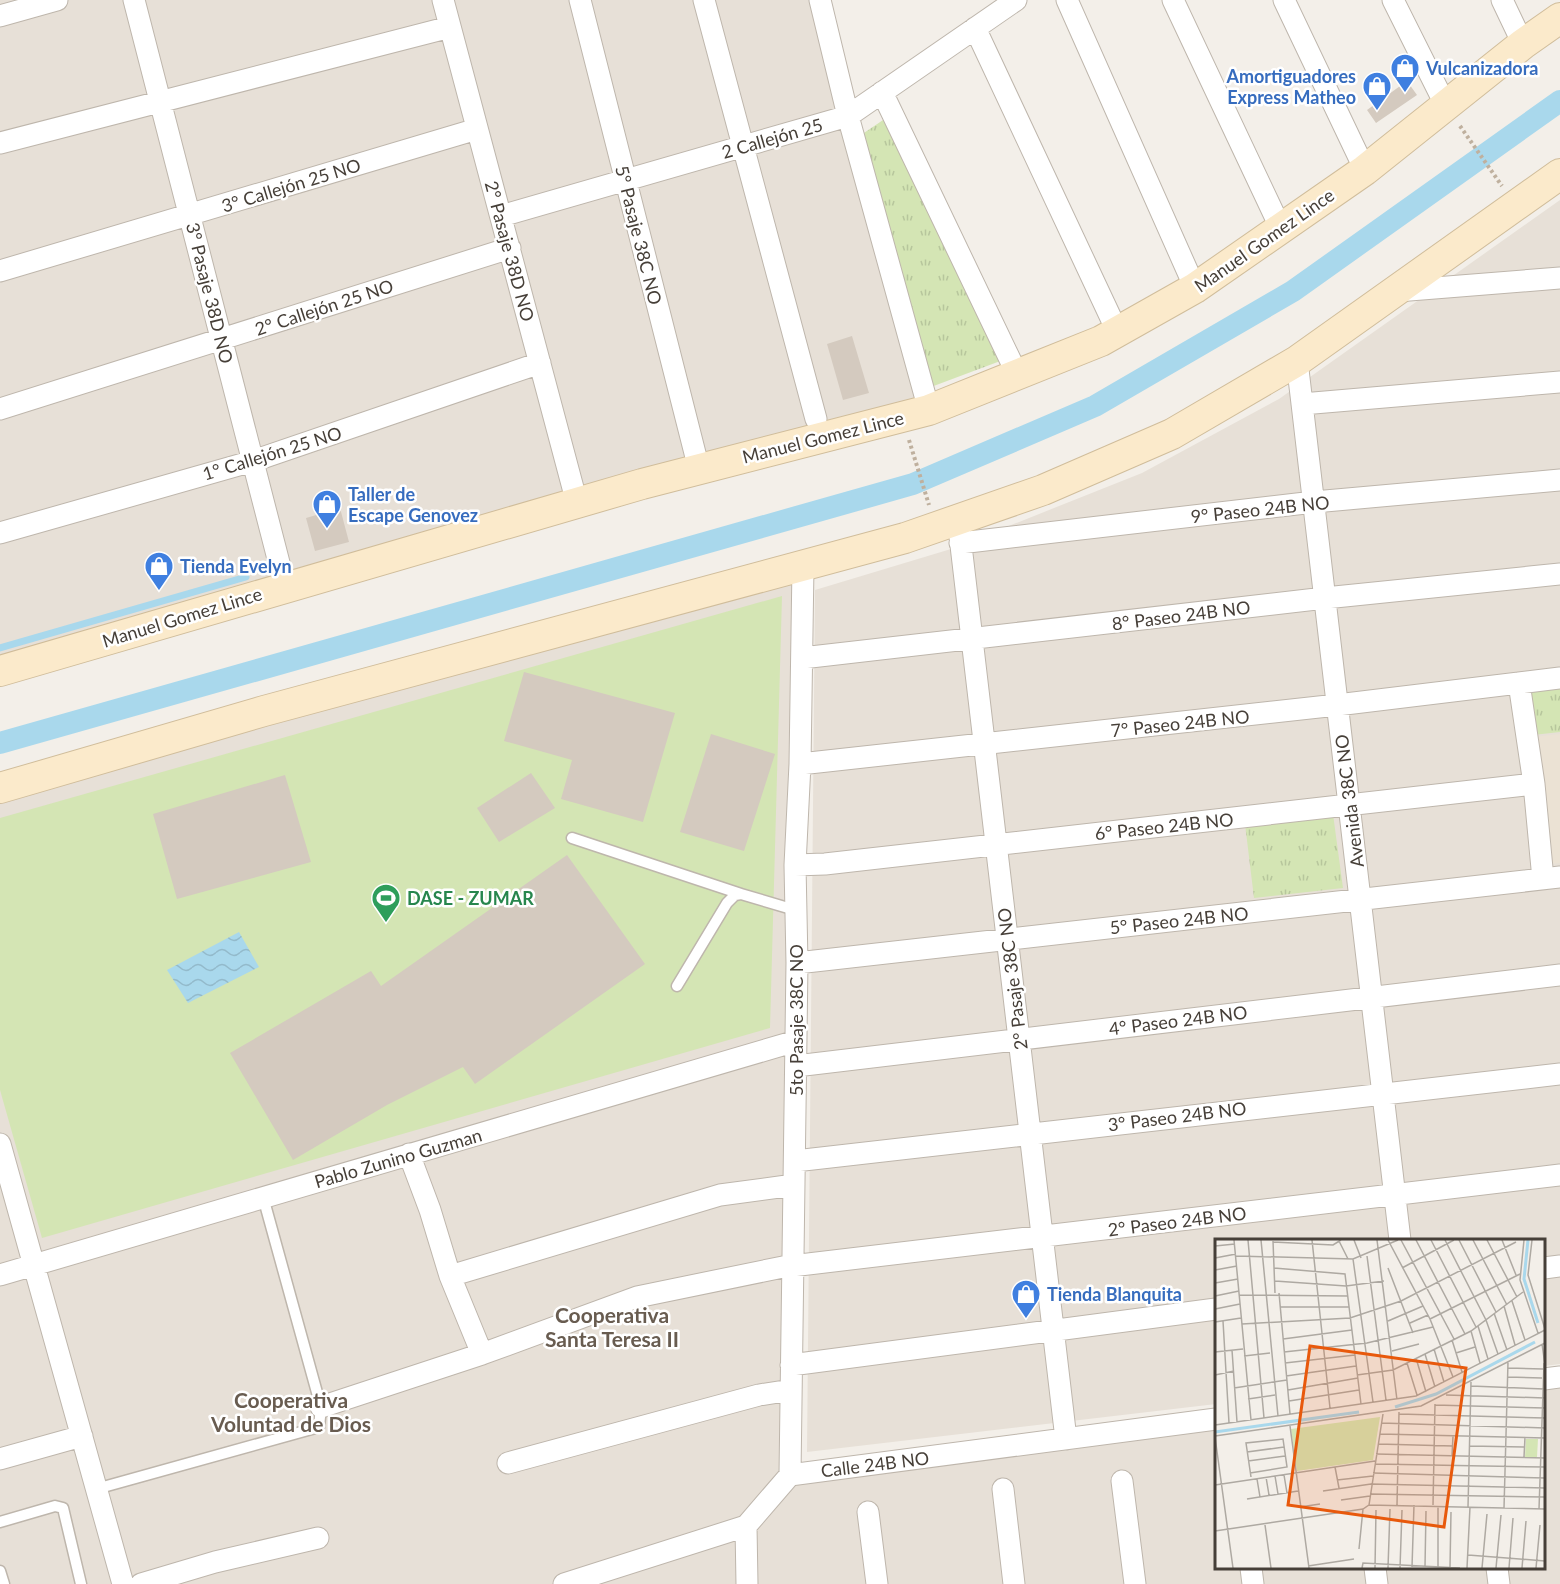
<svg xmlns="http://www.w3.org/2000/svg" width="1560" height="1584" viewBox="0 0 1560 1584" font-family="Lato,sans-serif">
	<defs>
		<pattern id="grass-tufts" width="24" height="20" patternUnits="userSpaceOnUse" patternTransform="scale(1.5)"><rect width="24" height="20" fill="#d4e5b4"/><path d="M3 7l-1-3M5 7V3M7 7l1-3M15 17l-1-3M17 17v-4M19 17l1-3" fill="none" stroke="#b7c69c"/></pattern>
		<pattern id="water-waves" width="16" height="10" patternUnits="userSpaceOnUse" patternTransform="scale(1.5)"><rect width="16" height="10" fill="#a9d8ec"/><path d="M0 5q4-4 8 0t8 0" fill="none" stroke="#93bacb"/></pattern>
	</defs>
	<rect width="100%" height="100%" fill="#f3efe9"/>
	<path fill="#e7e0d7" d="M0,0H822L930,411L0,672Z
		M1560,200V1364L1544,1366V1240H1216V1404L807,1452L815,590L951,549L1142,473L1279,399Z
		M800,559L792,1478L1216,1424V1568H1544V1383L1560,1380V1584H0V797Z"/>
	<path fill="#ebe2d4" d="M1560,734V863L1547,864L1533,737Z"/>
	<path fill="url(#grass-tufts)" d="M886,118L1003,360L931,387L858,137Z
		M1560,686V732L1533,735L1528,690Z
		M1333,814L1343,888L1254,898L1245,824Z"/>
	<path fill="#d4e5b4" d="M782,596L770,1028L42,1238L0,1090V818Z"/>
	<path fill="url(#water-waves)" d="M239,932L259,967L188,1003L167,970Z"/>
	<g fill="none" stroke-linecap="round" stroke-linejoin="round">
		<path stroke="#a9d8ec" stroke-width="7" d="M0,648L246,577"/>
		<path stroke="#a9d8ec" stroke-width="22" d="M0,743L913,484L1095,406L1293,291L1560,101"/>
	</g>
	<path fill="#d4cabf" d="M1407,81L1417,95L1376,123L1367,110Z
		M852,336L869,393L843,400L827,344Z
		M340,508L349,542L315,551L306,518Z
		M524,672L675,713L643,822L561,799L572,760L504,741Z
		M711,734L775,754L744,851L680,832Z
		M531,773L555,808L499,842L477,808Z
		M285,775L311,862L177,899L153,814Z
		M567,855L645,964L475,1084L463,1067L387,1105L293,1160L230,1053L371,971L381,986Z"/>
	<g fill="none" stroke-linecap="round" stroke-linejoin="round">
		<g stroke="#beb6ac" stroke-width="13">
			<path id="lane" d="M572,838L741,894
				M677,986L727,903L735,895L741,894L795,910
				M96,1489L319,1427L321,1407L263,1197
				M0,1522L55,1506L63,1508L81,1584
				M0,1571L4,1584"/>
		</g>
		<g stroke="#beb6ac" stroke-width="23">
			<path id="street" d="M134,0L285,586
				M443,0L577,503
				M580,0L699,469
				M704,0L816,419
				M820,0L848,116L929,410
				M1067,0L1195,288
				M1173,0L1281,229
				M1284,0L1365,170
				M1393,0L1446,106
				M1502,0L1523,44
				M0,16L57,0
				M975,28L1118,333
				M882,92L1017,374
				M0,143L450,27
				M501,216L848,116L1016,0
				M0,271L477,129
				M1397,291L1560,278
				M1297,361L1400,1240
				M1302,404L1560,382
				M0,409L510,248
				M958,520L1066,1439
				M0,533L253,461L540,363
				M960,543L1314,502L1560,480
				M802,658L1325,598L1560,574
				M1519,683L1534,784L1543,879
				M800,764L1337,705L1560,678
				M795,865L825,864L1534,784
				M797,963L1560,877
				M796,1066L1560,975
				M0,1144L123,1584
				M409,1154L430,1210L450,1276L482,1354
				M795,1161L1560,1074
				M1544,1268L1560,1266
				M0,1275L796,1041
				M450,1276L720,1195L794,1185
				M791,1365L1216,1309
				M1544,1379L1560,1377
				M321,1407L482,1354L637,1297L783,1267L1560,1175
				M0,1459L82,1436
				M508,1463L759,1395L791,1390
				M790,1475L797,963L795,865L800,764L803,566
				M1122,1481L1135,1584
				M1003,1489L1014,1584
				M868,1512L877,1584
				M746,1526L747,1584
				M1251,1568L1253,1584
				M1375,1568L1377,1584
				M1497,1568L1499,1584
				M141,1584L215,1562L318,1538
				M564,1584L746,1526L790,1475L1216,1419"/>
		</g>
		<g stroke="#d0bd9b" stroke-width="32">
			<path id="secondary" d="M0,671L642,484L929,410L1101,341L1195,288L1365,170L1523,44L1560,18
				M0,788L264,711L905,538L1043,490L1172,434L1297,361L1560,174"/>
		</g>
		<path stroke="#bfb09e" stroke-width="4" stroke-dasharray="3 3" stroke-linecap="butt" d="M1460,126L1502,186
			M909,440L929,505"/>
		<use href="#lane" stroke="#fff" stroke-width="10"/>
		<use href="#street" stroke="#fff" stroke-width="21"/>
		<use href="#secondary" stroke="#fbeacb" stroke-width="30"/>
	</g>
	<defs>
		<g id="shop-pin" transform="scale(1.5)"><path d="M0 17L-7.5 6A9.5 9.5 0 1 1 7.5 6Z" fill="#3f7fe0" stroke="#fff"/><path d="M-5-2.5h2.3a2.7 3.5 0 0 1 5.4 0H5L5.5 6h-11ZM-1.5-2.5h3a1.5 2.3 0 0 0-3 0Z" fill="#fff"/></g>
		<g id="stadium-pin" transform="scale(1.5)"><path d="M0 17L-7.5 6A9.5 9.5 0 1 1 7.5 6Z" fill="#2e9e5b" stroke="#fff"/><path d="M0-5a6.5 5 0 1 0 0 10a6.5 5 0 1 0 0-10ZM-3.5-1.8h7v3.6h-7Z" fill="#fff"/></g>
	</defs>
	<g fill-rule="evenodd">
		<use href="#shop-pin" x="1405" y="68"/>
		<use href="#shop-pin" x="1377" y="86"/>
		<use href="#shop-pin" x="327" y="504"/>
		<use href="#shop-pin" x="159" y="566"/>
		<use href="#stadium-pin" x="386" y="898"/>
		<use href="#shop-pin" x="1026" y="1294"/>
	</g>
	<g text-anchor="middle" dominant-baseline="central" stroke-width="5" stroke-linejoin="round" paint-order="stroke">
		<g font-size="18" font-weight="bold" fill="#366cbe" stroke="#fff" text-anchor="start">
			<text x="1426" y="68">Vulcanizadora</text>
			<text x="1356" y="76" text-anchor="end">Amortiguadores<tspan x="1356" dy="21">Express Matheo</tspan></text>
			<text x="348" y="494">Taller de<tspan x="348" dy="21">Escape Genovez</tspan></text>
			<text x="180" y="566">Tienda Evelyn</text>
			<text x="1047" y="1294">Tienda Blanquita</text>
		</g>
		<g font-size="18" fill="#463f38" stroke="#fff">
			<text transform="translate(772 138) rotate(-16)">2 Callejón 25</text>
			<text transform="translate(291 185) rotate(-17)">3° Callejón 25 NO</text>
			<text transform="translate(639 235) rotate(76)">5° Pasaje 38C NO</text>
			<text transform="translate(1264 240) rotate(-35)">Manuel Gomez Lince</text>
			<text transform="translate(510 251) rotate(75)">2° Pasaje 38D NO</text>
			<text transform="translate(210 293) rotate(76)">3° Pasaje 38D NO</text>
			<text transform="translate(324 307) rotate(-18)">2° Callejón 25 NO</text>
			<text transform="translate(823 437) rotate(-14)">Manuel Gomez Lince</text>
			<text transform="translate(272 453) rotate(-17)">1° Callejón 25 NO</text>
			<text transform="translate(1260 509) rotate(-6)">9° Paseo 24B NO</text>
			<text transform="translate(1181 615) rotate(-7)">8° Paseo 24B NO</text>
			<text transform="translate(182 617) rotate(-17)">Manuel Gomez Lince</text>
			<text transform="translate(1180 723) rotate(-6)">7° Paseo 24B NO</text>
			<text transform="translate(1349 801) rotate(-97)">Avenida 38C NO</text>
			<text transform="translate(1164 826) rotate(-6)">6° Paseo 24B NO</text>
			<text transform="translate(1179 920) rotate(-6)">5° Paseo 24B NO</text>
			<text transform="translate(1012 979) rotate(-97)">2° Pasaje 38C NO</text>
			<text transform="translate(796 1020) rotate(-90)">5to Pasaje 38C NO</text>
			<text transform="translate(1178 1020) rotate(-7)">4° Paseo 24B NO</text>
			<text transform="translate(1177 1116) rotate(-7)">3° Paseo 24B NO</text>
			<text transform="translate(398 1158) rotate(-16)">Pablo Zunino Guzman</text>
			<text transform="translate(1177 1221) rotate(-7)">2° Paseo 24B NO</text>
			<text transform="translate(875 1464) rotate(-7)">Calle 24B NO</text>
		</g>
		<g font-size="18" font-weight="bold" fill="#27864d" stroke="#fff" text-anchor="start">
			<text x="407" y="898">DASE - ZUMAR</text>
		</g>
		<g font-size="21" font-weight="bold" fill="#685c50" stroke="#fff">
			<text x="612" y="1314">Cooperativa<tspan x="612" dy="24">Santa Teresa II</tspan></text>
			<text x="291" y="1399">Cooperativa<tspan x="291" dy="24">Voluntad de Dios</tspan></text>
		</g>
	</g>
	<g transform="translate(1215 1239)">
		<rect width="330" height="330" fill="#f3efe9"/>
		<path d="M311,200H323L322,218H310Z" fill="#d4e5b4"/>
		<path d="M165,178L158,221L82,232L76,190Z" fill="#d4e5b4"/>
		<path fill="none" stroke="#a9d8ec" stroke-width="3" d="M313,1L309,40L323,84M180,168L221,155L320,103M0,193L144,173"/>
		<path fill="none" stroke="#aea9a2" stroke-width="1.5" d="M19,1L36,181M33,1L49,179M46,1L63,177M97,1L115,169M139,1L146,19M162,1L182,161M173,1L215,80L238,138M186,1L239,100M201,1L250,95M216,1L261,88M230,1L271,81L283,115M244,1L281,73M258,1L292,66M272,1L302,58M287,1L301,36M309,1L305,41L323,94M317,1L313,36L330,90M58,2L60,54M124,2L133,20M58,3L118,6L126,1M0,7L20,5M21,17L138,20L183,1M152,17L171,161M0,19L21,15M138,20L158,163M59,29L130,35L146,165M173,29L198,94M187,29L239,1M0,31L22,27M60,42L131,47L169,42M0,44L23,40M64,54L75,175M24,56L133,57M0,57L24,52M297,62L310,101M289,67L300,106M65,68H134M0,70L25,65M279,74L292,111M215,80L305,35M8,82L14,184M173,82L208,67M0,83L26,79M195,84L213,76M27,85L135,79L186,62L301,3M263,87L273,120M256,92L265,124M68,100L137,91M237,101L247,133M327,105L330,126M219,110L229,143M17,111L22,183M177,112L204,105M0,113L28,110M69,113L152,104L218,88M241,114L260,108M210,115L220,148M29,117L55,114M201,119L211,153M70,124L140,116M192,124L202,156M293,129L328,130M0,136L19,132M142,136L178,131L256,92L308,53M71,137L141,127M292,138L327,139M256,147L330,150M19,149L72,141M73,151L143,139M231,156L330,159M33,160L60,156M74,162L144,151M220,166L330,169M184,175L330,179M166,184L330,189M0,186L201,157L330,91M75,187L94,329M165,195L330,199M0,197L206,167L330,104M0,198L18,329M163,205L238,207M254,207L309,208M32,213L69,208M161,215L330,219M237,217L238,197M309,218L310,198M33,222L70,217M160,225L330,228M120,228L124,249M35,234L72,228L68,200L31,204L36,238M158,234L330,239M69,236L72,254M60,237L63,255M51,238L54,256M42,240L45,258M122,241L158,237M0,246L160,222M108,252L156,245L330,249M155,255L330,258M32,260L83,252M126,261L155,257M154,266L168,175M182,266L184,173M218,266L220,165M85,268L105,265M253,268L256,143M289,269L293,123M324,270L329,124M50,286L56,329M0,292L148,270L154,266L330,270M144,310L148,270M253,316L330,322M93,327L139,320M197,328L199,266M210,328L211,272M223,328V267M235,328L236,273M147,329L148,324L245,329M160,329L161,271M173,329L175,270M185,329L187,271M252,329L255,268M267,329L272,275M281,329L286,276M294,329L298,279M307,329L311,282M321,329L325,286"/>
		<path fill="#e8590c" fill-opacity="0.15" stroke="#e8590c" stroke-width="3" d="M95,107L251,129L229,288L73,266Z"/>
		<rect width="330" height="330" fill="none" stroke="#463f38" stroke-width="3"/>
	</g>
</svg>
